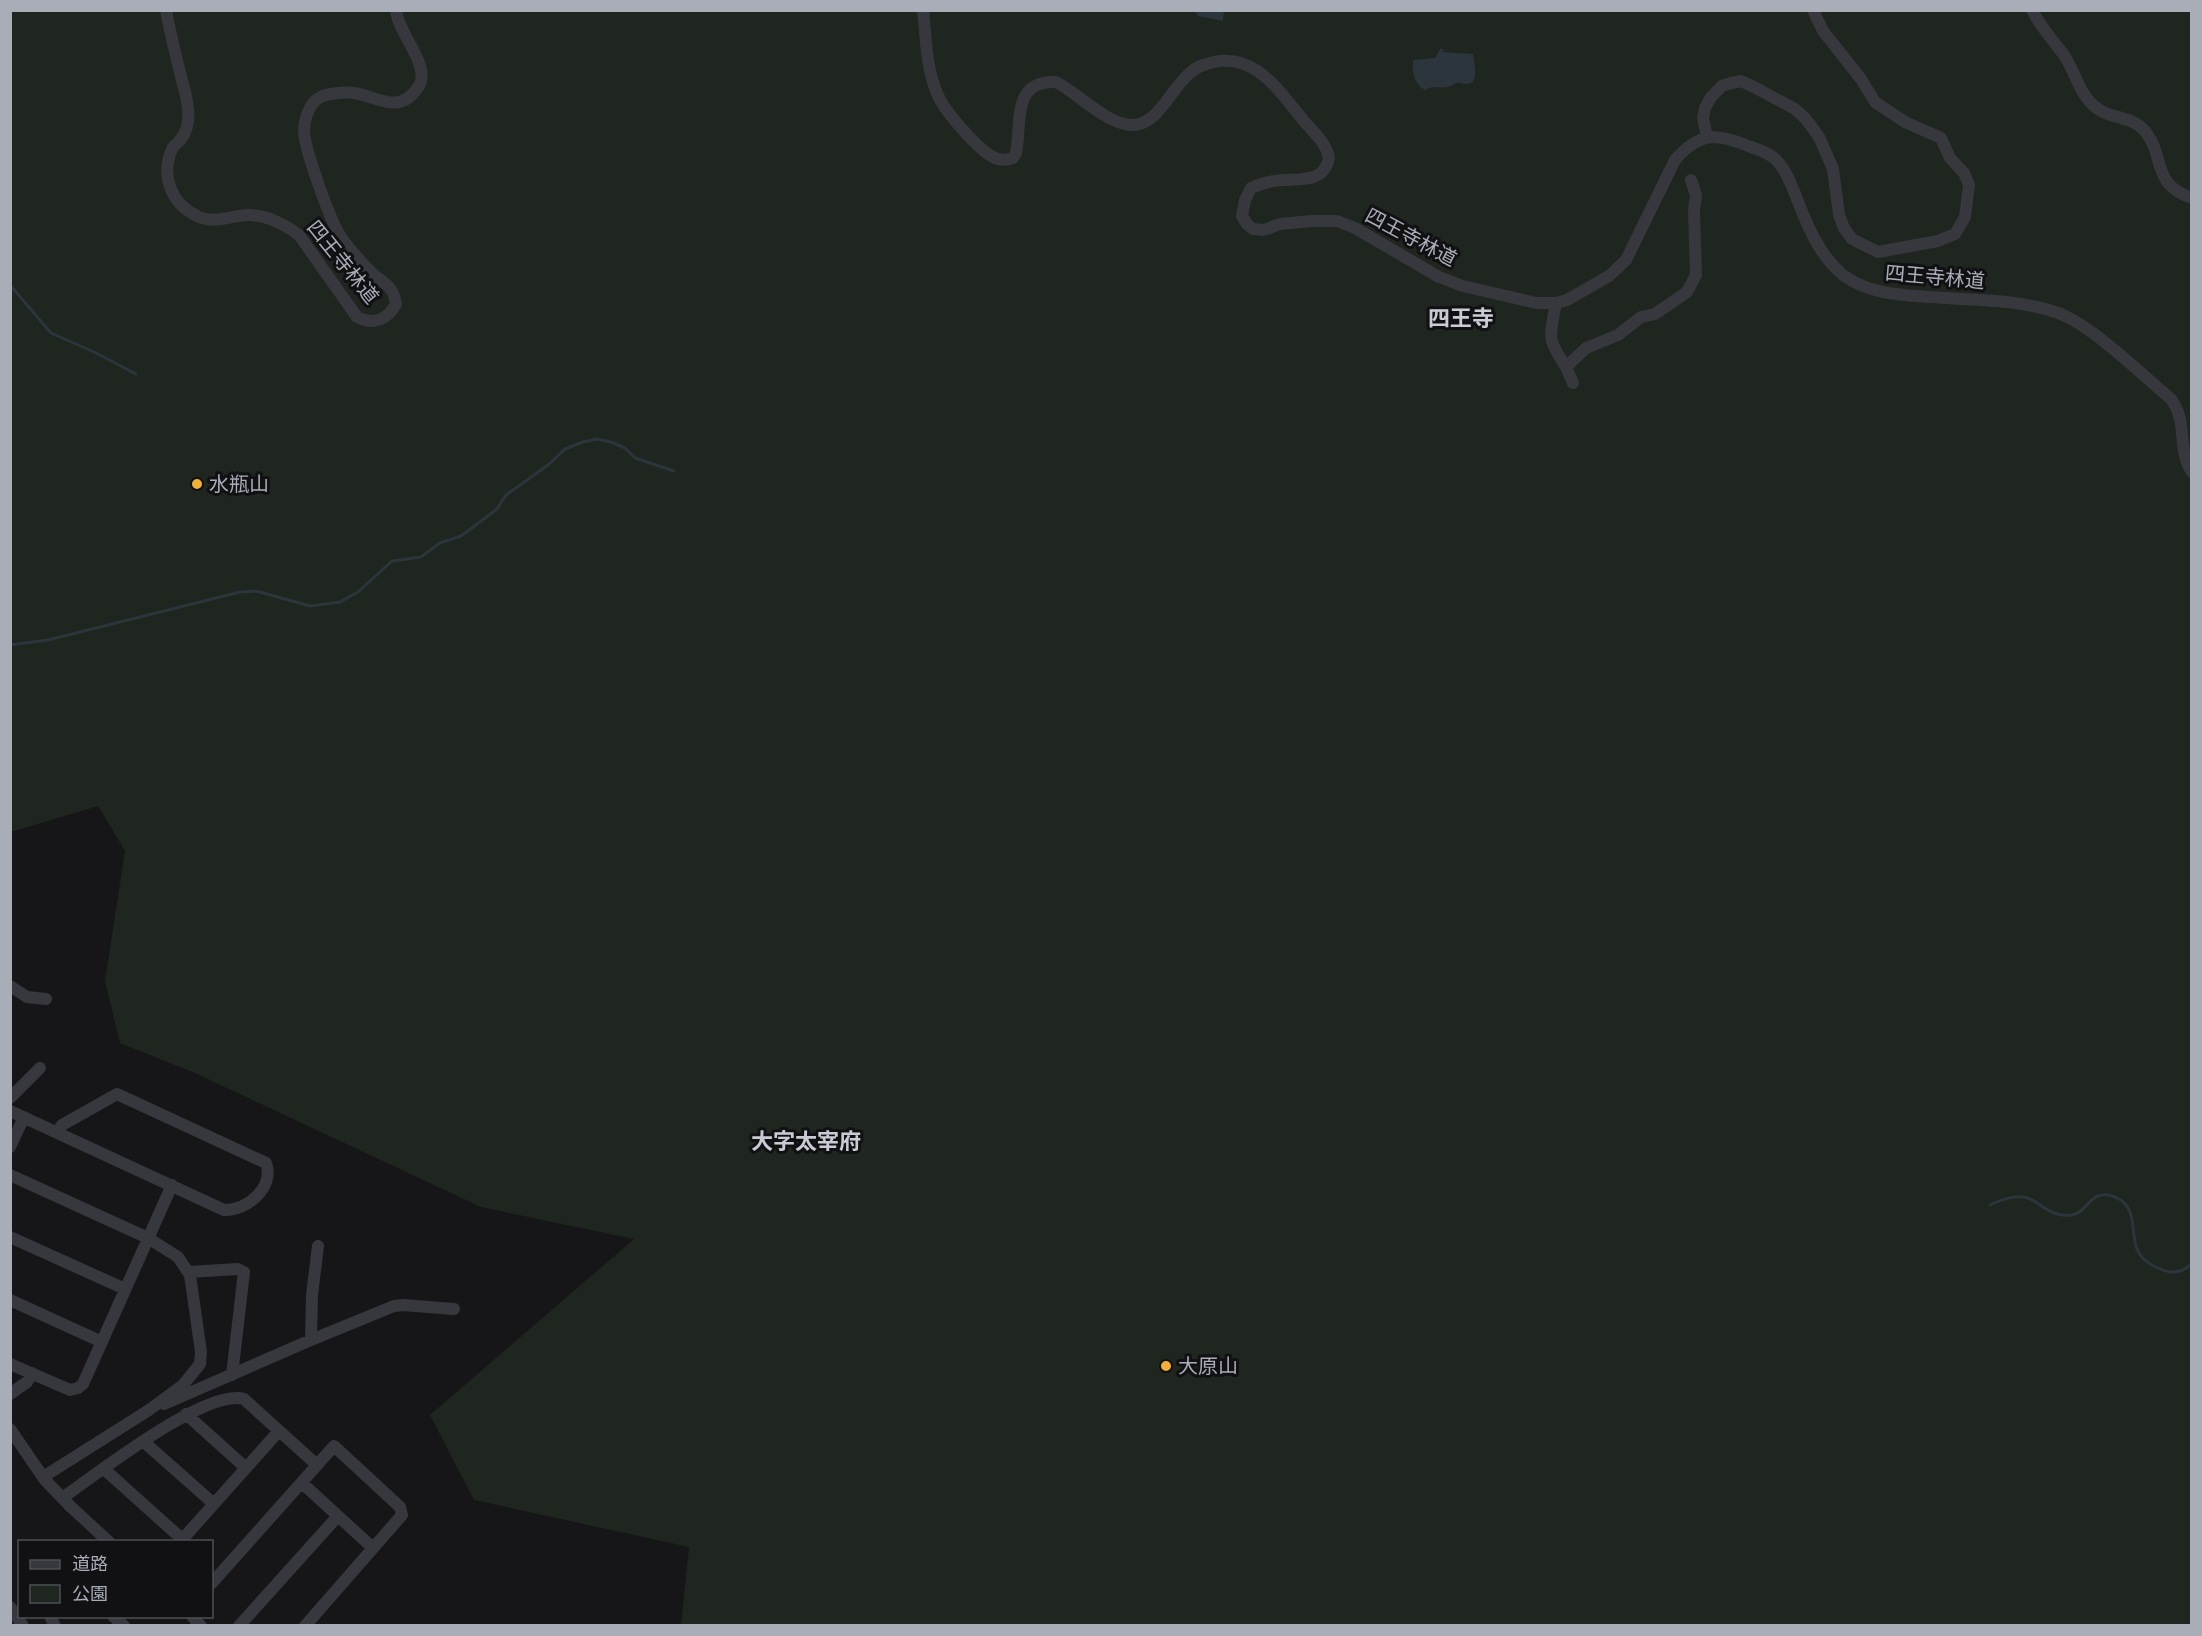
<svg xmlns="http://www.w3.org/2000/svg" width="2202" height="1636" viewBox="0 0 2202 1636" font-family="'DM Sans','Noto Sans JP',sans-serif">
	<rect width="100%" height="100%" fill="#161618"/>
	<path fill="#1e261f" d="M11,11H2191V1625H681L689,1547L474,1500L430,1415L634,1239L481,1207L195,1073L120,1043L105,981L125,851L98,806L11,832Z"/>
	<path fill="#2c353c" d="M1220,10L1224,11L1223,21L1198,16L1195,11Z
		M1440,49H1443V52L1473,54C1474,62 1480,83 1467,84C1464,85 1461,82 1457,83C1454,83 1452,86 1448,87C1440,89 1433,85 1425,90C1414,84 1412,72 1413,60L1435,58Z"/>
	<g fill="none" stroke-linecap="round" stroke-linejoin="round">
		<path stroke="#2c353c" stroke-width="3" d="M10,285L51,333L94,352L136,374
			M10,645L48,640L240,592L256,591L310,606L340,602L358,592L392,561L421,557L440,543L461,536L497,509L506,495L548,465L565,449L583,442L597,439L611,442L625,448L635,458L674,471
			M1990,1205C2003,1199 2020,1192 2034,1201C2047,1209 2054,1217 2072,1215C2088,1213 2090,1187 2115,1197C2138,1206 2130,1231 2137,1249C2142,1263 2166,1275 2180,1271C2184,1270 2188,1267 2192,1264"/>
		<path stroke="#37383d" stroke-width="12" d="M166,10C170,33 176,55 181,77C184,87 187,98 188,109C189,119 188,130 181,139C178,143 174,145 172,149C160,177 172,205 199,217C216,224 232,215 249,215C268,215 284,224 299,235L357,317C374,326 388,319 396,304C395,300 394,294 392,291C388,284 378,279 372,273C360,261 348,248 339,234C330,219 304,148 304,131C304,121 308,108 315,101C319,97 325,95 331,94C338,93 347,92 354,93C379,97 400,116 419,86C431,65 398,34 396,10
			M923,10C926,37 926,68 937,93C943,110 979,151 995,158C1002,161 1007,160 1013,158L1016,153C1022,124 1011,80 1056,82C1079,94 1105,123 1131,125C1163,126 1173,76 1203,65C1251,47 1277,88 1303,120C1313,132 1326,142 1329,158C1323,186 1296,177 1274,181C1266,182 1258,185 1251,188L1245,200L1242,216L1247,224L1253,229L1264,230L1280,224L1312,221H1337L1355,228L1439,277L1463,286L1536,303H1556L1567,300L1609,276L1626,260L1675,160C1700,131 1718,133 1751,147C1760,150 1772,154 1778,162C1787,172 1792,186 1797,199C1808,227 1819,255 1843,275C1869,294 1899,295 1930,297C1971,300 2016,299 2055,312C2089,322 2142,375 2171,399C2189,424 2176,448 2192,472
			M2032,10C2041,28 2053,40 2064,55C2076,73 2080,97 2098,109C2112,119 2131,116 2144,130C2166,155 2150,184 2192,198
			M1707,137L1703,118L1705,108L1711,97L1722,86L1731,83L1741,81L1754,87L1795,109L1806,119L1819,137L1833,169L1839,215L1844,228L1852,239L1878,252L1938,241L1955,234L1965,217L1969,185L1964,173L1950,158L1941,138L1905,122L1875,102L1861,79L1823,31L1813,10
			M1556,303C1550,337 1546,337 1566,367L1586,348L1618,335L1641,317L1655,314L1687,292L1696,275L1694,210L1696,195L1691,180
			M1566,367L1573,383
			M10,986L27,997L46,999
			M10,1098L40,1068
			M10,1111L224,1210C247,1211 275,1187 266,1163L117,1094L62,1125L57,1132
			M10,1147L24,1117
			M10,1175L148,1238L178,1257L190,1275L201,1352L200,1364L183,1385L149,1410L43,1477
			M10,1237L125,1289
			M188,1272L238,1269L244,1272L232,1375
			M10,1300L102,1342
			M311,1340L312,1295L318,1246
			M10,1364L70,1390L78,1388L83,1384L172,1185
			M10,1394L27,1382L32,1373
			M164,1404L311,1340L394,1306L403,1305L454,1309
			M186,1414L246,1468
			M10,1429L45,1480L70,1506L109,1542
			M144,1442L214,1504
			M104,1469L182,1539
			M302,1483L373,1548
			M62,1498C97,1474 206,1388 244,1399L317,1465
			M180,1542L279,1431
			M212,1583L334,1446L400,1507L402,1515L305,1626
			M10,1607L23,1626
			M50,1616L55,1626
			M113,1616L124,1626
			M192,1616L201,1626
			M239,1626L338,1516"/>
	</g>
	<g fill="#f2b134" stroke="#111113" stroke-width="2">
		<circle cx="197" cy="484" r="6"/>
		<circle cx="1166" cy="1366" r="6"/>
	</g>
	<g text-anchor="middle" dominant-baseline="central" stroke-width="6" stroke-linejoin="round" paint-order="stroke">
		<g font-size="20" fill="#a8adb8" stroke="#111113">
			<text transform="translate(1411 237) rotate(28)">四王寺林道</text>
			<text transform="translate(343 262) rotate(51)">四王寺林道</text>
			<text transform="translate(1935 277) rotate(5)">四王寺林道</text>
		</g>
		<g font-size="20" fill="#a8adb8" stroke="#111113" text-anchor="start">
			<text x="209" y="484">水瓶山</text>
			<text x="1178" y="1366">大原山</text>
		</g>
		<g font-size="22" font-weight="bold" fill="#c9ccd4" stroke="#111113">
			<text x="1461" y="318">四王寺</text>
			<text x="806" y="1141">大字太宰府</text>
		</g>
	</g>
	<rect width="2202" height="1636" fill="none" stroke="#a8adb8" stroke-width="24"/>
	<rect x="18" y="1540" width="195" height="78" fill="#111113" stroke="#4d4f55" stroke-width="1.5"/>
	<rect x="30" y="1560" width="30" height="9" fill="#37383d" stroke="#4d4f55" stroke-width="1.5"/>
	<text x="72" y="1570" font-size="18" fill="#a8adb8">道路</text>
	<rect x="30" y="1585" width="30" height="18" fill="#1e261f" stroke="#4d4f55" stroke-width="1.5"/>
	<text x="72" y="1600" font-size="18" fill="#a8adb8">公園</text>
</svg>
